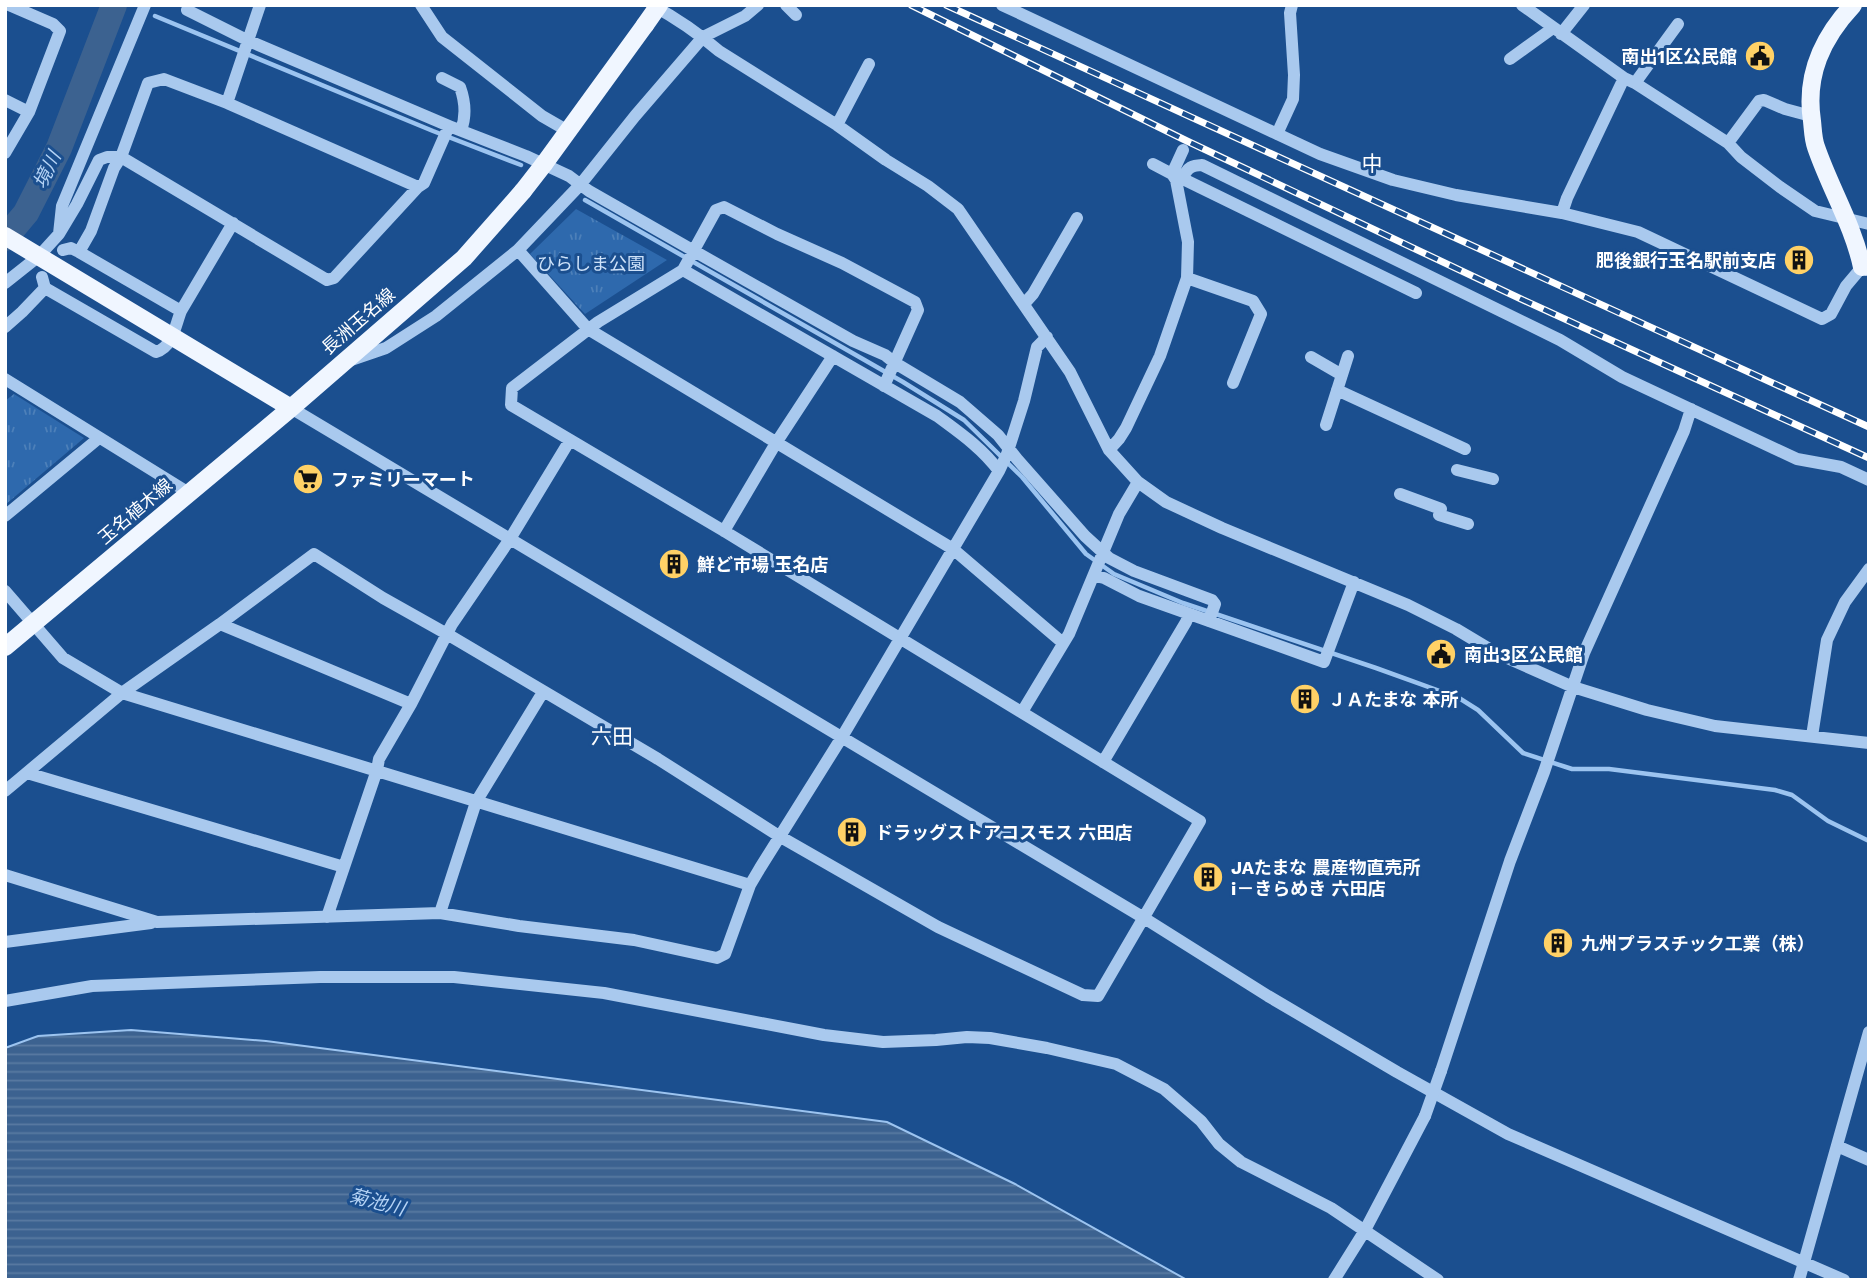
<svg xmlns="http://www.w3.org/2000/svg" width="1874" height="1285" viewBox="0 0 1874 1285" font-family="'Work Sans','Noto Sans JP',sans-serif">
	<defs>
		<pattern id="park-tufts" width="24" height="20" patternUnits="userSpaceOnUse" patternTransform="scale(1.75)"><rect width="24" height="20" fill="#2e69ad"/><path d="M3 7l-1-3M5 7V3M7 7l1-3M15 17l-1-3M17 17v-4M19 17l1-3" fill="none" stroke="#4d80b9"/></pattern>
		<pattern id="water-rules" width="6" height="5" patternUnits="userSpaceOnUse" patternTransform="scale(1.75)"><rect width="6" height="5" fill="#3c6290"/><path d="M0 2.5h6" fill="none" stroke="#597aa1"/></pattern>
	</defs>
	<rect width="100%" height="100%" fill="#1b4f8f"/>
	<path fill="url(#park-tufts)" d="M576,209L667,260L585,314L530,254Z
		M14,394L84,438L5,505V401Z"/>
	<path fill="url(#water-rules)" stroke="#9cc4f0" stroke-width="2" d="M131,1030L266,1041L887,1122L1015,1184L1187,1280H5V1048L38,1036Z"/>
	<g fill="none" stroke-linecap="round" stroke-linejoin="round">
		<path stroke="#9cc4f0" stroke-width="4.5" d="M155,16L433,131L521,165
			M585,200L903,382L964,420L1022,477L1086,554L1114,574L1183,603L1376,668L1459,698L1478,710L1523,753L1572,769H1609L1775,790L1792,795L1828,821L1869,841"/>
		<path stroke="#3c6290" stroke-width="26" d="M5,238L26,213L59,148L114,5"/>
		<path stroke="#a9c9ee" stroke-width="12" d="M421,5L442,37L542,116L568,131
			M652,5C676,18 698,33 719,51L837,125L886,160L928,186L958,209L1070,372L1109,450L1138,482L1166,502L1222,528L1408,605L1456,629L1496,653L1573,687L1647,710L1715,726L1869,743
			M786,5L796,15
			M1002,5L1320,154L1393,180L1456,195L1562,213L1638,232L1822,319L1831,314L1846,286L1862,267L1867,270
			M1522,5L1624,78L1635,83L1728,143L1741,157L1780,187L1815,211L1869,224
			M187,10L249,41L449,126L526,156L569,176L589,191L694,251L853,341L885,355L895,363L960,402L998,435L1017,459L1085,536L1109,558L1134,571L1212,600L1215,604L1209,621
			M1561,34L1584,5
			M1510,59L1553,28
			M442,78L460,87C465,101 466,117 461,130
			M1635,83L1678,24
			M5,100L29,112
			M227,103L260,5
			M837,125L869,64
			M1277,134L1293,99L1294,75L1290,13L1292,5
			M1728,143L1759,101L1764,100L1785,109L1811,116
			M5,153L29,112L60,31L53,24L9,5
			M1172,174L1183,150
			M1181,178L1416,293
			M1176,180C1190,175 1182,166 1202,165L1560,340L1622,377L1797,459L1841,467L1869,480
			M418,187L424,183L449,126
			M1562,213L1567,198L1624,78
			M59,234L77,204L99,160L107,157H121L327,280L334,278L418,187L227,103L164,79L148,83L121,157L114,168L91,231L79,252
			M518,250L588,329L953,549L1063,643
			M683,270L716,210L724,207L777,234L842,263L915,302L918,310L884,386
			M42,277L45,288L156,352C173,347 175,326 181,311L79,252L71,248L63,250
			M1187,278L1253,301L1261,314L1233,383
			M5,283L39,256L59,234L62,206L145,5
			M1024,304L1033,294L1077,218
			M181,311L233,223
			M5,327L22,312L45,288
			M1311,357L1342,375
			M351,360L386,348L436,316L518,250L580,185L635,116L703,37L745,16L758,5
			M5,379L189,493
			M1337,390L1465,449
			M291,408L1144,918L1268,996L1397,1072L1508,1134L1844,1280
			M1326,425L1348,356
			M1109,450L1119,439L1126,428L1160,356L1187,278L1188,242L1176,180L1172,174L1153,164
			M1457,470L1493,479
			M1400,494L1441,509
			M1439,515L1468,524
			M5,516L99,438
			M724,531L776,443L833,356
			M1095,576L1104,578L1139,596L1324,662L1354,582
			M5,591L63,658L122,693L750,885
			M220,624L411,704
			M1022,712L1069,634L1119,514L1138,482
			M1812,736L1827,640L1845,602L1869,569
			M1103,762L1186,622L1189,614
			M27,773L344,867
			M5,791L122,693L220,624L314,554L383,598L447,634L658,759L779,836L938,927L1083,995L1098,996L1200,821L724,531L511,405L512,388L598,322L683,270L937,416C960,433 982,448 999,471
			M5,875L157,922L440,913L519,926L634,940L717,958L725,954L750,885L760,868L842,737L999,471L1007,454L1024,401L1037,347L1047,337
			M440,913L476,802L543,692
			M327,917L377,770L379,759L411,704L452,624L510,539L570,440
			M5,942L151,923
			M5,1001L92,986L320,977H454L604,993L824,1035L883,1042L936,1040L967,1037L990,1038L1047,1048L1116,1064L1164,1089L1201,1121L1219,1144L1241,1162L1331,1208L1438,1280
			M1441,1071L1510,861L1544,772L1584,653L1684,431L1691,409
			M1837,1146L1869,1160
			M1334,1280L1364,1232L1425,1116
			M1799,1280L1869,1032"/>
		<path stroke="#f0f6ff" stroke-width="18" d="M1853,5C1822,38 1805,75 1812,121C1813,130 1813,139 1816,147C1830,188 1853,225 1862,267
			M544,164L645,25
			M5,236L291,408
			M5,647L291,408L464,258L523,191"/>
		<g stroke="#fff" stroke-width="7">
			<path id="rail" d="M911,5L1187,141L1521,299L1869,458
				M946,5L1869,427"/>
		</g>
		<use href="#rail" stroke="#1b4f8f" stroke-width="4.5" stroke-dasharray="13" stroke-linecap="butt"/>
		<path stroke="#a9c9ee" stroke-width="12" d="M1425,1116L1441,1071"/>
		<path stroke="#f0f6ff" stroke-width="18" d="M645,25L659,5
			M523,191L544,164"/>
	</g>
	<defs>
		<g id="civic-disc" transform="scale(1.575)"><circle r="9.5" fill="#ffd166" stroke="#1b4f8f"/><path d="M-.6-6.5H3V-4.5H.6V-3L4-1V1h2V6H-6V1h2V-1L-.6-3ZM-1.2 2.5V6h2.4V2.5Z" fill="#111"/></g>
		<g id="building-disc" transform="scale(1.575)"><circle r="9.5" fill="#ffd166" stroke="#1b4f8f"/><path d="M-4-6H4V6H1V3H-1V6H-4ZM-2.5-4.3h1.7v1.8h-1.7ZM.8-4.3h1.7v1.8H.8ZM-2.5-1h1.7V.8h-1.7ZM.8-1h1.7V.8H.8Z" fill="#111"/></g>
		<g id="supermarket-disc" transform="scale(1.575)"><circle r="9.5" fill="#ffd166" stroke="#1b4f8f"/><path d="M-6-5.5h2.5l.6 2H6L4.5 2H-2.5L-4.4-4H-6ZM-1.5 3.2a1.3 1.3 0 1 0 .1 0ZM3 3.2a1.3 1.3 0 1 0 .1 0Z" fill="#111"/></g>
	</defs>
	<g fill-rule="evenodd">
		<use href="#civic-disc" x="1760" y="56"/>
		<use href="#building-disc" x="1799" y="260"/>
		<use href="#supermarket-disc" x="308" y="479"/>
		<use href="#building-disc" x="674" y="564"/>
		<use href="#civic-disc" x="1441" y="654"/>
		<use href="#building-disc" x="1305" y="699"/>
		<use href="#building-disc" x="852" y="832"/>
		<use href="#building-disc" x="1208" y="877"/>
		<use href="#building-disc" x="1558" y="943"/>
	</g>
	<g text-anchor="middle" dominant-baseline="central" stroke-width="6" stroke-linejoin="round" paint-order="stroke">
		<g font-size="18" font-weight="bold" fill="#fff" stroke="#1b4f8f" text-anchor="start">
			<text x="1737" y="56" text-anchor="end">南出1区公民館</text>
			<text x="1776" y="260" text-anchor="end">肥後銀行玉名駅前支店</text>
			<text x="331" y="479">ファミリーマート</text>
			<text x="697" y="564">鮮ど市場 玉名店</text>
			<text x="1464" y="654">南出3区公民館</text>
			<text x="1328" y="699">ＪＡたまな 本所</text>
			<text x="875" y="832">ドラッグストアコスモス 六田店</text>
			<text x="1231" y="867">JAたまな 農産物直売所<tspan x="1231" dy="21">i－きらめき 六田店</tspan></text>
			<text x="1581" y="943">九州プラスチック工業（株）</text>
		</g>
		<g font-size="18" fill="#cfe3fa" stroke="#1b4f8f">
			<text x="591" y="263">ひらしま公園</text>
		</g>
		<g font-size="18" fill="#fff" stroke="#1b4f8f">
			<text transform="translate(358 321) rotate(-41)">長洲玉名線</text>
			<text transform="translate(135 511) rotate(-40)">玉名植木線</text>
		</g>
		<g font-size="19" font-style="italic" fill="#b5d3f5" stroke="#1b4f8f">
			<text transform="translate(47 170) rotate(-64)">境川</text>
			<text transform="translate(377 1202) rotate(15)">菊池川</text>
		</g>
		<g font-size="21" fill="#fff" stroke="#1b4f8f">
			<text x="1372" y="163">中</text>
			<text x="612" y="736">六田</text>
		</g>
	</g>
	<rect width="1874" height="1285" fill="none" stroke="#ffffff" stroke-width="14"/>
</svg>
